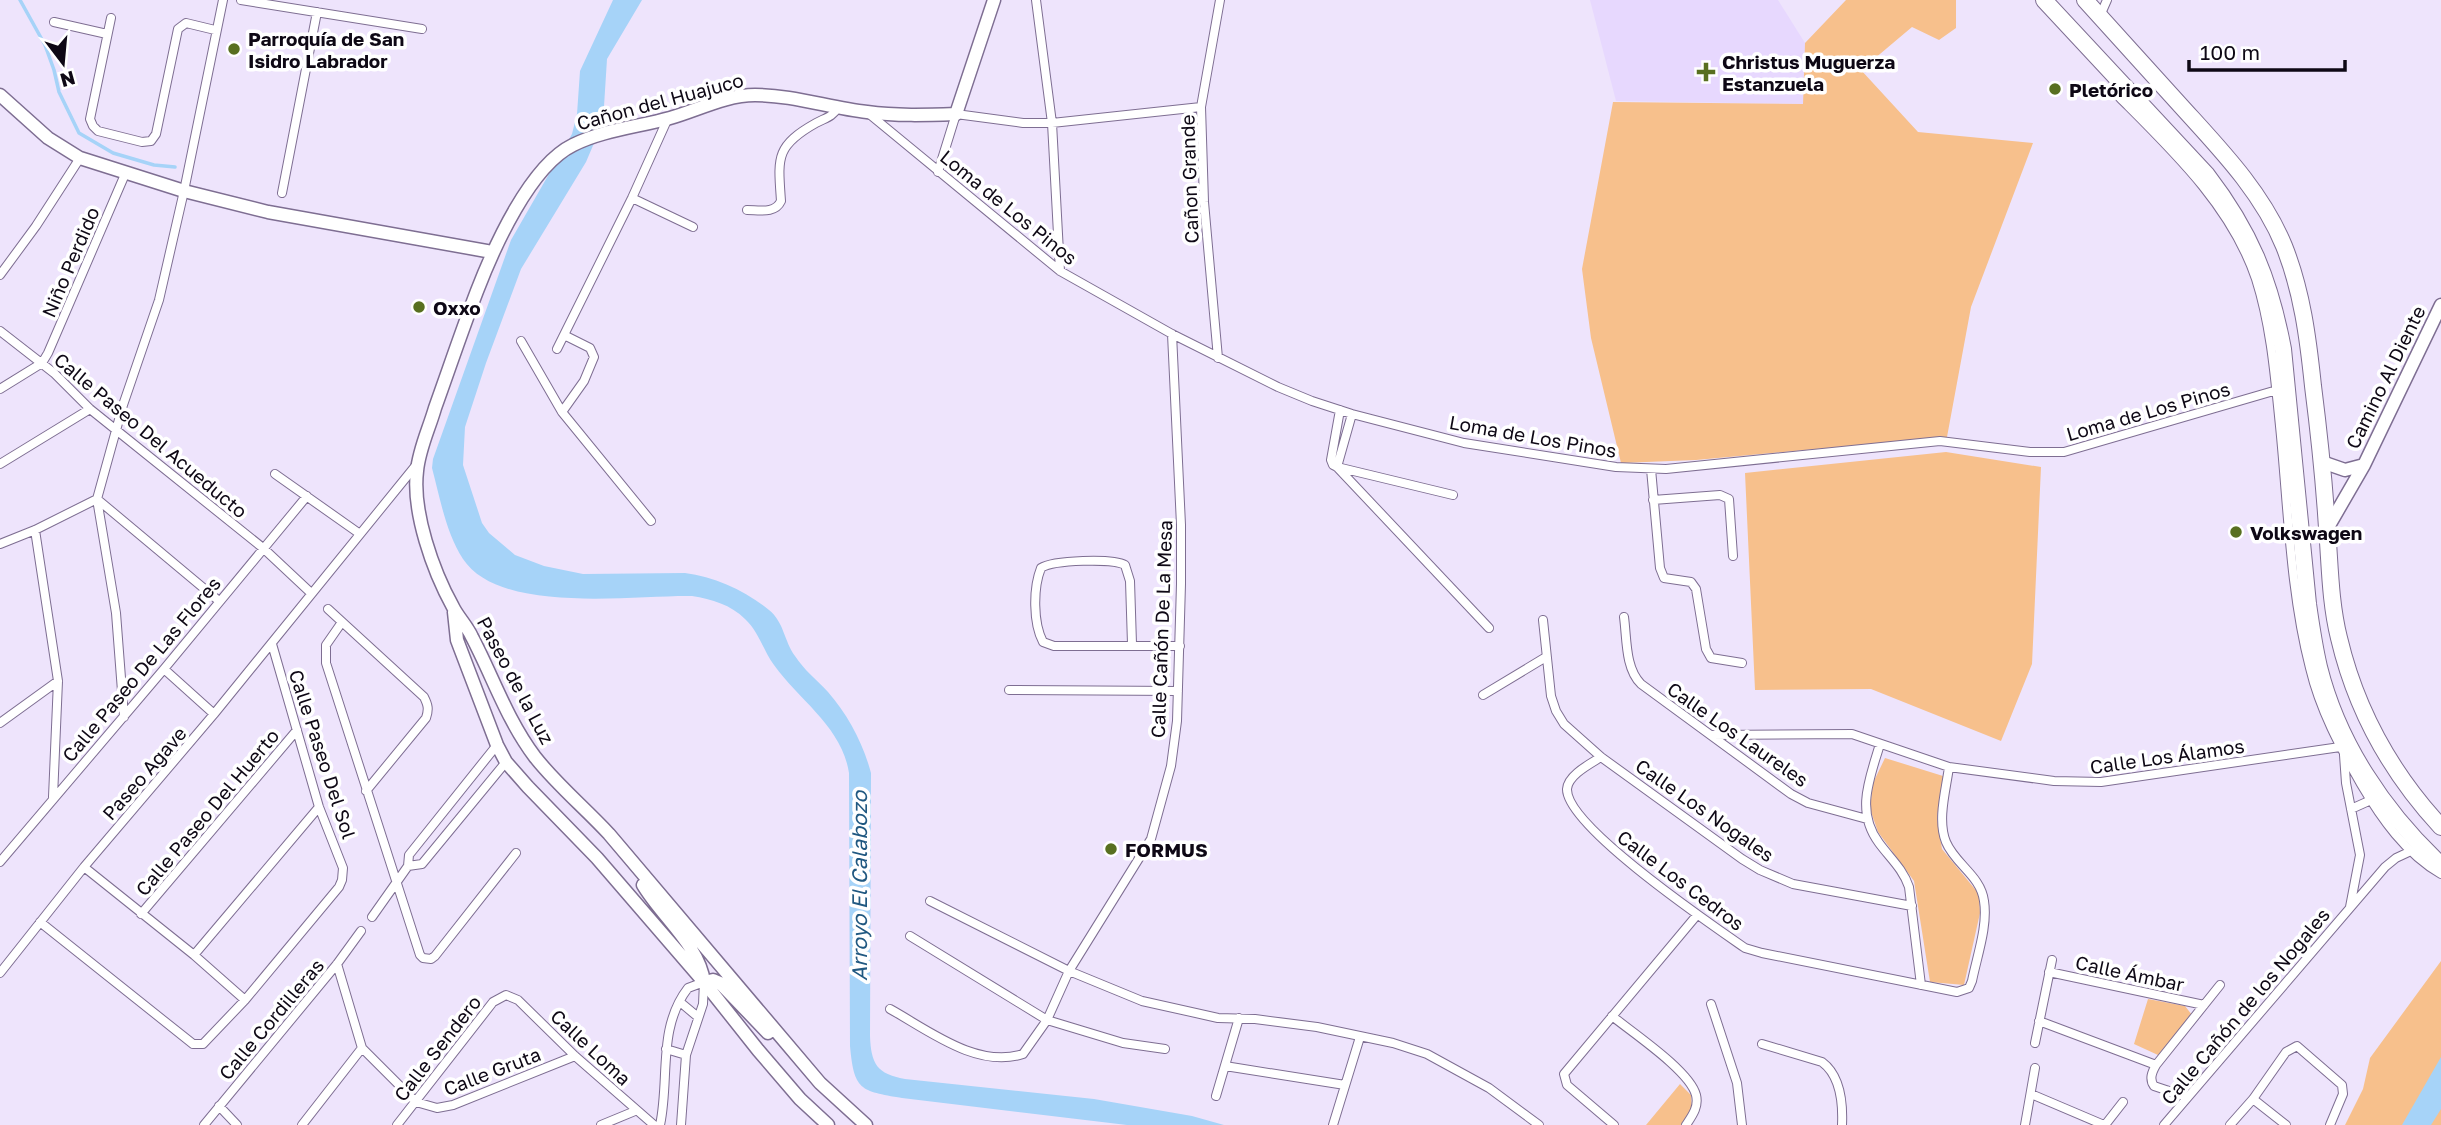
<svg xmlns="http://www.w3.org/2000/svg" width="2441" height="1125" viewBox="0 0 2441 1125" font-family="'Golos Text',sans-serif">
	<rect width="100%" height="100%" fill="#eee4fc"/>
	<path fill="#e7d8fe" d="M1590,0H1778L1805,43L1803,104L1616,101Z"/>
	<path fill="#f7c08c" d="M1846,0H1956V28L1939,40L1912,27L1861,70L1918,132L2033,143L1971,307L1947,437L1696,460L1621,463L1591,338L1582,269L1613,102L1803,104L1805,43Z
		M1946,452L2041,467L2032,664L2001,741L1871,689L1755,690L1745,473Z
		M1885,758L1943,776L1937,818L1942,849L1979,894L1980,913L1964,985L1930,982L1914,881L1878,832L1870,809L1873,783Z
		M2441,961V1125H2345L2363,1089L2370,1058Z
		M2148,999L2185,1006L2192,1015L2158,1055L2134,1044Z
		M1680,1084L1691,1095L1692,1110L1681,1125H1646Z"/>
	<path fill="#a6d3f8" d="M613,0H642L607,59L603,122L586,162L521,269L486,363L465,427L463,465L482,523L489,533L515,555L544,566L583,574L685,573C715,577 746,591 769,610C784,622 784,641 795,656C804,670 817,680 828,692C848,715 863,743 871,773L870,1036C871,1064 877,1074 905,1079L1094,1099L1192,1116L1224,1125H1127L902,1098C860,1091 854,1090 850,1046L849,773C842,727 800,701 774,665C763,650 759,632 745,619C731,605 712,599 692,596C633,595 500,615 463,559C446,533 440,498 432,468L433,459L511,240L572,134L577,114L580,71Z
		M2441,1057V1109L2431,1125H2402Z"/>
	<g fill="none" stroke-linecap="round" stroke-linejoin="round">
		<path stroke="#a6d3f8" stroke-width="3.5" d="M20,0L45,45L54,70L59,92L79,133L113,153L154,165L175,167"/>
		<g stroke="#7e6e92" stroke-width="10">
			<path id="street" d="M241,0L422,29
				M1036,0L1052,123L1060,271
				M2100,16L2107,0
				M111,18L90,119L93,126L98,131L142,142L151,141L156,134L178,29L186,23L215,30
				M54,22L107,34
				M2117,81L2120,98C2173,151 2232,207 2256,279C2271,326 2275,377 2280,426C2288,505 2290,591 2310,668C2320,710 2340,747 2361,784C2381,818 2406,854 2441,874
				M868,113L1060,271L1172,334L1278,387L1312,401L1352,414L1464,443L1616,467L1666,469L1940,441L2030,452H2064L2277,390
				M938,172L956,114L1023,123H1052L1201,107
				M282,193L317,12
				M632,198L693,227
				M747,210C759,210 775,214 781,201C778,158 775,146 816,123C825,118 833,117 838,107
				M0,275L36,226L80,158
				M0,331L54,373L90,409L263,548L311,593
				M521,341L562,412L651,521
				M557,349L632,198L668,118
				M1218,358L1204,202L1201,107L1220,0
				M0,389L42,363L48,353L126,172
				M1340,410L1331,460L1333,465L1337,467L1489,628
				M562,412L584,381L594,357L590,348L564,335
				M0,464L90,409
				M1337,467L1453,495
				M1337,467L1352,414
				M1651,469L1660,568L1664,578L1691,582L1696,589L1706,649L1711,658L1742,663
				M275,474L360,534
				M97,499L116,613L124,717
				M97,499L219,601
				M1653,500L1720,495L1729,499L1733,556
				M35,530L58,681L53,797
				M0,544L35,530L97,499L123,405L159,300L184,191L223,0
				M328,609L424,697C428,705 429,709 426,718L366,791
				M1624,617C1627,639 1625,668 1641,684L1791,794L1808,803L1867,819
				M1543,620L1551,696L1556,711L1564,724L1601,757L1742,859L1760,870L1793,884L1912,906
				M342,622L326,645V663L420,955L423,958L431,959L435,956L516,853
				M1132,644L1130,581L1125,565C1113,558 1053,560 1041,568C1033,588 1033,623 1043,642L1054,646H1180
				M164,669L214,714
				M1009,690L1178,691
				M1483,695L1546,657
				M0,723L58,681
				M1711,735L1852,734L1949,767L2054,781L2101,782L2340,747
				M1880,744C1870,778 1855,811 1879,843C1890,858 1903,869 1909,887L1921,985
				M2344,755L2346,783L2360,855L2350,907
				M1601,757C1590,764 1568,775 1567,789C1566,826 1712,925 1745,948L1762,953L1957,992L1969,988L1972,981C1977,956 1988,926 1984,901C1981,876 1955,864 1946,842C1937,820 1946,790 1949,767
				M2351,809L2371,800
				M0,862L164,669L307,496
				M408,866L422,864L506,762
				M84,867L194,955L245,1000
				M930,901L1069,971L1142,1001L1218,1018L1255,1019L1317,1027L1393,1043L1427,1054L1489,1088L1539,1125
				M141,914L297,730
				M372,917L408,866L409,855L497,745
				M40,922L193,1044H203L245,1000L339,887L342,880L343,868L319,807L272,644
				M910,936L1047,1020L1123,1043L1165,1049
				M194,955L319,807
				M337,964L362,1048L416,1102L437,1108L453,1105L575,1056
				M2049,972L2204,1005
				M0,973L84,867L214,714L417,464
				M680,1002L698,1017
				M1711,1004L1737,1083L1742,1125
				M890,1009C928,1030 977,1069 1023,1054L1047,1020L1069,971L1151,839L1171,766L1177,721L1181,584V525L1172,334
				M1612,1016C1633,1033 1690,1071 1696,1095C1699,1107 1692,1116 1686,1125
				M2039,1021L2156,1065
				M2035,1043L2052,960
				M1762,1044L1822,1062C1841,1076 1843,1103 1842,1125
				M666,1049L686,1055
				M1225,1066L1345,1085
				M2031,1094L2104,1125
				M1216,1096L1239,1018
				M2187,1097L2154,1086C2149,1079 2152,1072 2156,1065L2220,985
				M2253,1099L2286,1125
				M219,1106L237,1125
				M204,1125L337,964L361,931
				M302,1125L362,1048
				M397,1125L493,1002L506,995L518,1000L575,1056L654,1125
				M601,1125L635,1111
				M660,1125C670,1079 657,1028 688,988L704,982L703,1004L686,1055L681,1125
				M1333,1125L1360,1037
				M1614,1125L1567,1085L1564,1074L1697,915
				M2025,1125L2035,1068
				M2105,1125L2123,1102
				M2164,1125L2385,867L2396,858L2411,851
				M2230,1125L2253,1099L2286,1052L2297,1046L2342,1085L2343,1094L2330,1125"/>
		</g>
		<g stroke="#7e6e92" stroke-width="15">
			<path id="secondary" d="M0,95L48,138L80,158L184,191L268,212L492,252
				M2322,462L2345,470L2364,465
				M2327,529L2364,465L2441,305
				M454,612L457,640L497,745L506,762L528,787L597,858L704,982L758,1050L800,1099L828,1125
				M643,885C662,917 699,945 704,982L713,980L720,983L768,1033
				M866,1125L820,1083L609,834C585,808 557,785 535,757C507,720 493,677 472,637C467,626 458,617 453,607C433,571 412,512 417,471C419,449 429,429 435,408C449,369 462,330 477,291C494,247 530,166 573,145C603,130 638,127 670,118C698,110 726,95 755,95C793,95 830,108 867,112C896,116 926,115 956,114L994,0"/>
		</g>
		<g stroke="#7e6e92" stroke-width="18">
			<path id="highway" d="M2044,0L2207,175C2250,231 2270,280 2283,349L2308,604C2311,625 2314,646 2319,667C2338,743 2384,812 2441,865
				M2085,0C2117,35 2149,71 2181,106C2220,149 2262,192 2284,246C2302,291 2308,338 2313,386C2319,433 2324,480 2327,528C2330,565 2330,602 2339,638C2356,710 2391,773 2441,827"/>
		</g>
		<use href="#street" stroke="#fff" stroke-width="8"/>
		<use href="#secondary" stroke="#fff" stroke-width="12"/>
		<use href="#highway" stroke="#fff" stroke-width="16"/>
	</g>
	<g fill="#586f20" stroke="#fff" stroke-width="2.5">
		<circle cx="234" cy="49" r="7"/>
		<path d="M1702.5 61.5h7v7h7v7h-7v7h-7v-7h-7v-7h7z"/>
		<circle cx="2055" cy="89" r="7"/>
		<circle cx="419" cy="307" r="7"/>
		<circle cx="2236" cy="532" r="7"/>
		<circle cx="1111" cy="849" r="7"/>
	</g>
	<g text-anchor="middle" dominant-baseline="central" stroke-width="7" stroke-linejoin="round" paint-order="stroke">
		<g font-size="19" font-weight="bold" fill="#0e0815" stroke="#fff" text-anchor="start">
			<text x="248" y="38">Parroquía de San<tspan x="248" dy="22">Isidro Labrador</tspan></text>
			<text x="1722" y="61">Christus Muguerza<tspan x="1722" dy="22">Estanzuela</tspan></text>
			<text x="2069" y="89">Pletórico</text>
			<text x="433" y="307">Oxxo</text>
			<text x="2250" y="532">Volkswagen</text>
			<text x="1125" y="849">FORMUS</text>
		</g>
		<g font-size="19" fill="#0e0815" stroke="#fff">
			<text transform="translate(660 101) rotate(-15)">Cañon del Huajuco</text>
			<text transform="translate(1189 179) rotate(-92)">Cañon Grande</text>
			<text transform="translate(1009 207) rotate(39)">Loma de Los Pinos</text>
			<text transform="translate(70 262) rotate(-67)">Niño Perdido</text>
			<text transform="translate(2385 377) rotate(-64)">Camino Al Diente</text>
			<text transform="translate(2148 411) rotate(-16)">Loma de Los Pinos</text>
			<text transform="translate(151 435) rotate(40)">Calle Paseo Del Acueducto</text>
			<text transform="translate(1533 436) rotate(10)">Loma de Los Pinos</text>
			<text transform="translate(1161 629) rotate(-88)">Calle Cañón De La Mesa</text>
			<text transform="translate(141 669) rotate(-50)">Calle Paseo De Las Flores</text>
			<text transform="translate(516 680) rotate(62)">Paseo de la Luz</text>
			<text transform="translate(1738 734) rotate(35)">Calle Los Laureles</text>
			<text transform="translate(323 754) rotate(72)">Calle Paseo Del Sol</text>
			<text transform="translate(2167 756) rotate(-8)">Calle Los Álamos</text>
			<text transform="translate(144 773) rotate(-49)">Paseo Agave</text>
			<text transform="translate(1705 810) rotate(35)">Calle Los Nogales</text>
			<text transform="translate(207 812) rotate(-50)">Calle Paseo Del Huerto</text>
			<text transform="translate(1681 880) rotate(37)">Calle Los Cedros</text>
			<text transform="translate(2130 973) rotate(12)">Calle Ámbar</text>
			<text transform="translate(2245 1006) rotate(-50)">Calle Cañón de los Nogales</text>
			<text transform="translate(271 1019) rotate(-50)">Calle Cordilleras</text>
			<text transform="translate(591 1047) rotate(43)">Calle Loma</text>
			<text transform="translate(437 1048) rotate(-52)">Calle Sendero</text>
			<text transform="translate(492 1071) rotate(-21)">Calle Gruta</text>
		</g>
		<g font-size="21" font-style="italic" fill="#205881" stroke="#fff">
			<text transform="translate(859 886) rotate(-90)">Arroyo El Calabozo</text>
		</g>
	</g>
	<g transform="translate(63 63) rotate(164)" stroke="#ffffff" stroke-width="5" paint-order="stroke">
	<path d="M0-5L12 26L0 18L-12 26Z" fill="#0e0815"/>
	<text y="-10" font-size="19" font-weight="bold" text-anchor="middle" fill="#0e0815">N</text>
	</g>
	<path d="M2189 60v10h156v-10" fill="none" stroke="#0e0815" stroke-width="3.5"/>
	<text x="2200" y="60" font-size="21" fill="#0e0815" stroke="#ffffff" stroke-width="5" paint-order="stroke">100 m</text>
</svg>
